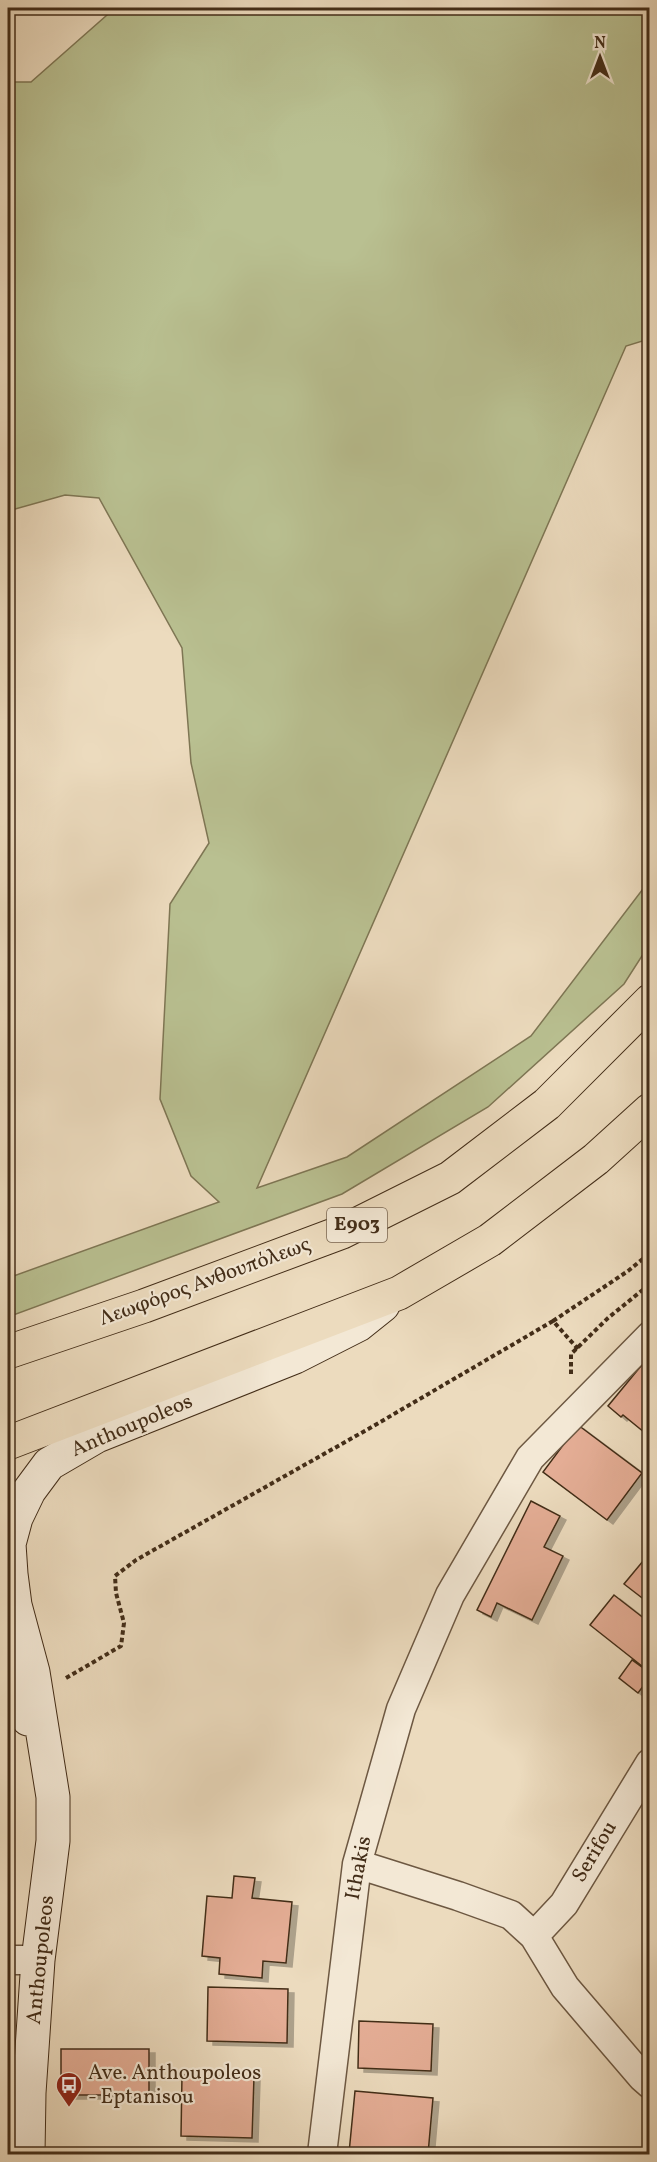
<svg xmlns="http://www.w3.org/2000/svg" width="657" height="2162" viewBox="0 0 657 2162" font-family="Vollkorn,serif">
	<defs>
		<filter id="shadow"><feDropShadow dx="6" dy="4" stdDeviation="0" flood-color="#0004"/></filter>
	</defs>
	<rect width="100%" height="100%" fill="#ecdbbe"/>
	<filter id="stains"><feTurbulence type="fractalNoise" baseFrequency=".00333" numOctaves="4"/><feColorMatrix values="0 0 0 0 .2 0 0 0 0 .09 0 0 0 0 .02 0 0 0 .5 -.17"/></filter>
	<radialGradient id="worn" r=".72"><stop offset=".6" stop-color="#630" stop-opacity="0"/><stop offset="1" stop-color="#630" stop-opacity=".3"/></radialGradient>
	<path fill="#b9c091" stroke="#7e7654" stroke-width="1.5" d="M115,8H649V339L626,346L257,1188L347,1157L531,1036L649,881V945L624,984L488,1107L342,1194L8,1317V1278L219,1202L191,1176L160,1099L170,904L209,843L191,763L182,648L99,498L65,495L8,511V82H31Z"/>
	<path fill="#e4ad95" stroke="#432d18" stroke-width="1.5" filter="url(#shadow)" d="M650,1355V1437L623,1415L621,1417L608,1406Z
		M578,1425L642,1473L607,1520L543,1472Z
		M531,1501L560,1516L544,1547L563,1556L532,1620L497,1603L491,1617L477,1610Z
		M648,1555L650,1557V1604L624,1584Z
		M614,1595L650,1623V1666L647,1670L590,1625Z
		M632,1660L650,1673V1677L638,1693L619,1678Z
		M234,1876L255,1878L252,1898L292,1902L286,1963L263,1961L262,1978L219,1974L220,1958L202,1956L207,1896L232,1898Z
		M208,1987L288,1989L287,2043L207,2041Z
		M359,2021L433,2024L431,2071L358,2068Z
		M61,2049H149V2095H61Z
		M182,2075L254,2077L252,2138L181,2136Z
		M355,2091L433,2098L428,2154L349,2153Z
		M646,2143L650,2146V2154H637Z"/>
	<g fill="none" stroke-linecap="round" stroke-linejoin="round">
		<g stroke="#6d5842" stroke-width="31">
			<path id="street" d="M357,1864L458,1896L511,1915L534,1936L565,1987L642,2077L650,2084
				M534,1936L564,1904L650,1763
				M8,1960H38
				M322,2154L357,1864L401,1709L450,1595L530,1458L650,1336"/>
		</g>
		<g stroke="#432d18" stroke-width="35">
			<path id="secondary" d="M8,1672L28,1719
				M28,2154L29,2093L38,1960L53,1841V1797L33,1672L15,1605L11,1574L9,1544L16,1518L29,1491L49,1464L97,1436L295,1357L358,1325L383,1305"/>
		</g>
		<g stroke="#432d18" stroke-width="35">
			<path id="primary" d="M8,1352L144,1306L342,1232L450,1178L547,1104L650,1001
				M8,1443L399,1293L490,1240L596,1159L650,1110"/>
		</g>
		<path stroke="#432d18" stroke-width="4" stroke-dasharray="4.5 3" stroke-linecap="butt" d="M553,1321L628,1271L650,1253
			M571,1374V1354L608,1318L650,1284
			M66,1678L121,1646L124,1623L116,1593L115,1576L136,1560L370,1428L553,1321L578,1349"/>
		<use href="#street" stroke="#f3e8d5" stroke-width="28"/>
		<use href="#secondary" stroke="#f3e8d5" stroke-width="33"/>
		<use href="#primary" stroke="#ecdbbe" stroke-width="33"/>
	</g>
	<defs>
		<g id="bus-pin" transform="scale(1.35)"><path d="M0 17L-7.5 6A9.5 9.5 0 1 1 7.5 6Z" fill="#8f2418" stroke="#f3e8d5"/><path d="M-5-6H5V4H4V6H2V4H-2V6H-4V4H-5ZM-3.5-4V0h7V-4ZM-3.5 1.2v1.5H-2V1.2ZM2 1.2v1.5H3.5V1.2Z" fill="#fff"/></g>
	</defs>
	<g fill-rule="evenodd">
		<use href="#bus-pin" x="69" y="2085"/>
	</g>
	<g text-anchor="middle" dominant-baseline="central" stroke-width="4.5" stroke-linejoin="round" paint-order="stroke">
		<rect fill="#f3e8d5" stroke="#786551" stroke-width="1.5" x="327" y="1208" width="60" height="34" rx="4.5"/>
		<g font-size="20" font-weight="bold" fill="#432d18">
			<text x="357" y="1225">E903</text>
		</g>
		<g font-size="21" fill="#432d18" stroke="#f3e8d5">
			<text transform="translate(205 1282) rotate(-20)">Λεωφόρος Ανθουπόλεως</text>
			<text transform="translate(132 1426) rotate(-23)">Anthoupoleos</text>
			<text transform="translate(595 1852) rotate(-59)">Serifou</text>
			<text transform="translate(359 1868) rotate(-79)">Ithakis</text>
			<text transform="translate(41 1960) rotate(-84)">Anthoupoleos</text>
		</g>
		<g font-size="21" fill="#432d18" stroke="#f3e8d5" text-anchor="start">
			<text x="88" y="2073">Ave. Anthoupoleos<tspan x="88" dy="24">- Eptanisou</tspan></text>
		</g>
	</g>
	<rect width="657" height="2162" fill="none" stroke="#ecdbbe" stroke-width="30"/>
	<rect x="9" y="9" width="639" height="2144" fill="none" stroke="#432d18" stroke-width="3"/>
	<rect x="15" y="15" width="627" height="2132" fill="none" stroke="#432d18" stroke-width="1.5"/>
	<g transform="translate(600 57)" stroke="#f3e8d5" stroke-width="4.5" paint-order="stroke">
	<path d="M0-4.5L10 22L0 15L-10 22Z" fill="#432d18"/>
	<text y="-9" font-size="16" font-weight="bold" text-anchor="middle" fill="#432d18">N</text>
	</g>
	<rect width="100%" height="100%" filter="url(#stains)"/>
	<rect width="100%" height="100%" fill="url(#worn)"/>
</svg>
